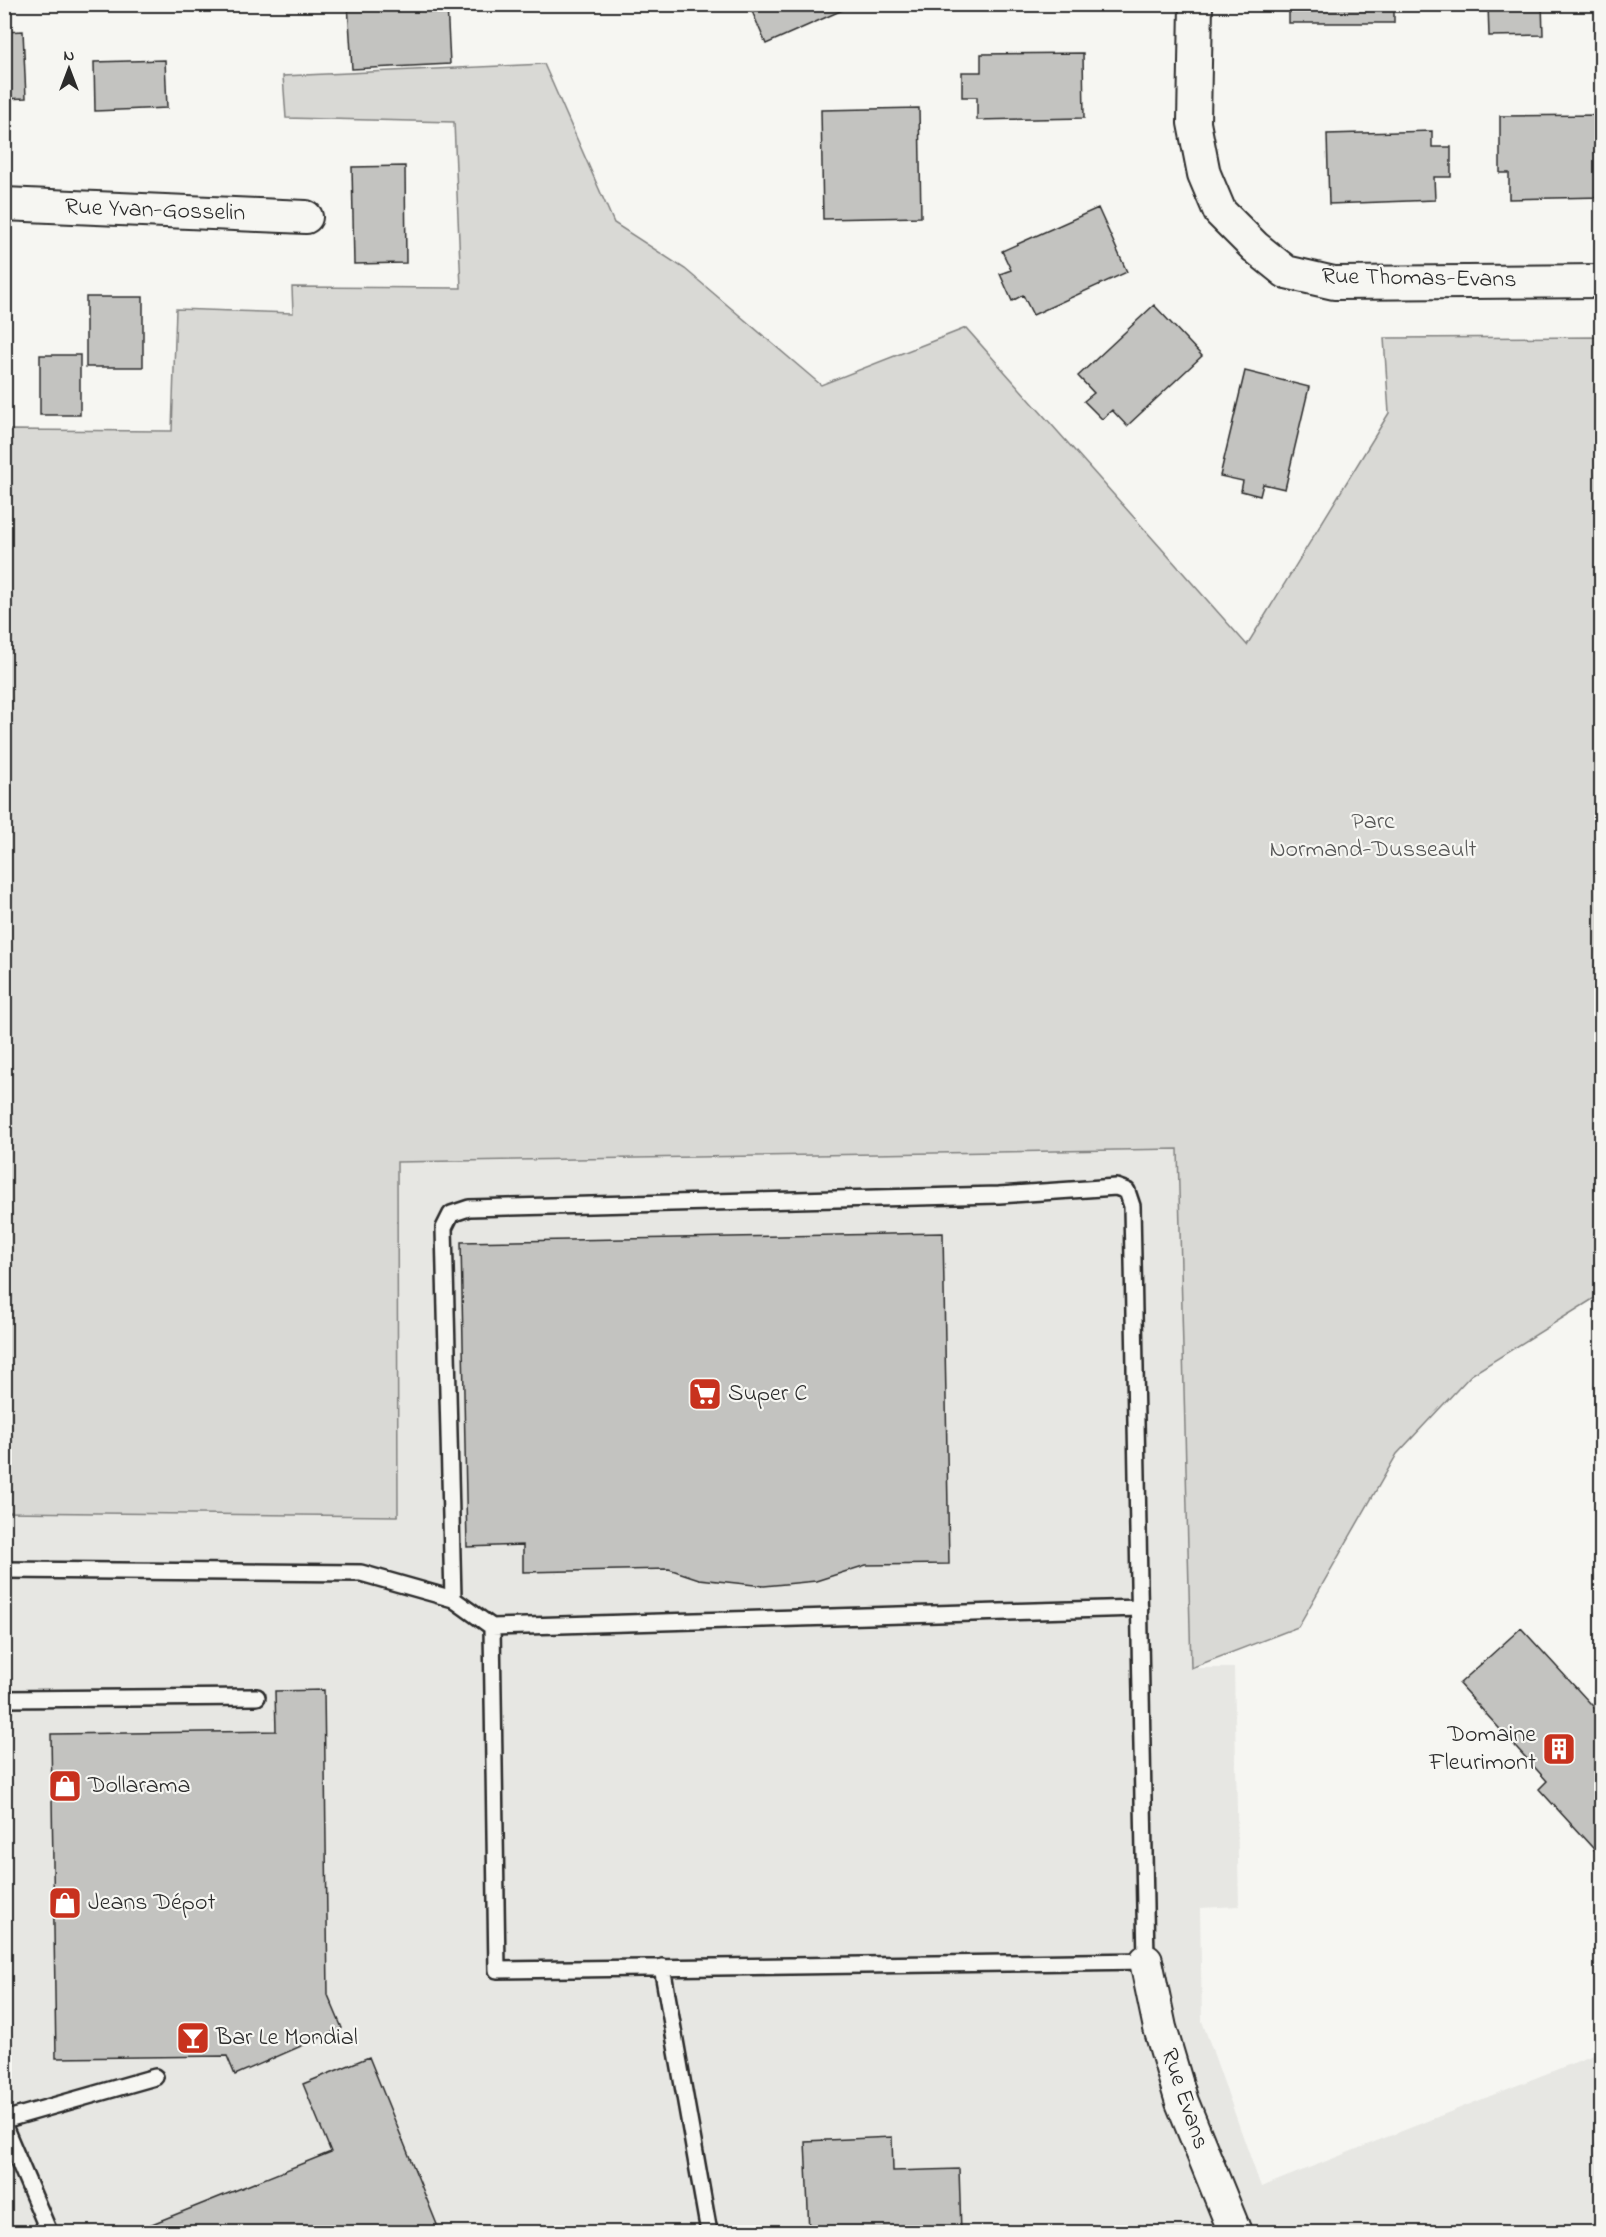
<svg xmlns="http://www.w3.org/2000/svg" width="1606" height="2237" viewBox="0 0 1606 2237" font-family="'Indie Flower',sans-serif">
	<rect width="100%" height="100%" fill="#f6f6f2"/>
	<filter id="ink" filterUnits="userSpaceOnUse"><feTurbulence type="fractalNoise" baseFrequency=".0167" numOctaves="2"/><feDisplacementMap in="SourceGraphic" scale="12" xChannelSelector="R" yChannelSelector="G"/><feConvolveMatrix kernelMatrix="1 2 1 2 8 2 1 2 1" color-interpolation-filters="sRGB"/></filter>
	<g filter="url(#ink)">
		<path fill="#e7e7e3" d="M1178,1149L1191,1668H1234L1239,1906L1200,1908L1202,2021L1261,2187L1601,2052V2232H5V1512L397,1516L396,1162Z"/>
		<path fill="#d9d9d5" stroke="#828280" stroke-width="1.5" d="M544,64L614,223L685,269L821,385L966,328L1247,645L1389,413L1384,338L1601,337V1294L1471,1375L1397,1454L1298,1627L1191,1668L1178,1149L397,1162L398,1516L5,1512V430L172,431L176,309L293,313L292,287L461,288L454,122L286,118L283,76Z"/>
		<path fill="#c3c3c0" stroke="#2b2b2b" stroke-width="1.5" d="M348,4H447L450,64L352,69Z
			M749,4H856L766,44Z
			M977,4H1084V8L977,9Z
			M1289,4H1394V23H1289Z
			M1488,4H1542L1543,35L1489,36Z
			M23,31L26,98L4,99V32Z
			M1083,53L1084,118L977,120V97H962V72H981V54Z
			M165,60L167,108L95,111L94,62Z
			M919,108L921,217L823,219L821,110Z
			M1602,115V197L1509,199V173H1500V116Z
			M1432,131V147H1451V177H1434L1435,200L1329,204L1327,134Z
			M405,166L406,263L354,264L352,167Z
			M1098,208L1127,272L1033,315L1023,295L1012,301L1000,274L1011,270L1002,251Z
			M86,297H143V367H86Z
			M1154,305L1202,356L1127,426L1112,410L1102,419L1084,401L1094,393L1078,376Z
			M40,355H80V415H40Z
			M1245,371L1309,387L1285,489L1263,484L1260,496L1241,491L1243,481L1220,476Z
			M943,1233L949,1564L866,1565L816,1581L764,1586L699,1579L669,1569L523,1572V1545L467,1547L461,1242Z
			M1521,1628L1602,1716V1858L1539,1789L1547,1781L1459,1684Z
			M324,1690L328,1995L342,2028L235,2075L227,2056L56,2058L51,1734L276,1731L275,1691Z
			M369,2057L440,2232H132L331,2152L303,2084Z
			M892,2137L893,2171L959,2169L961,2232H809L805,2141Z"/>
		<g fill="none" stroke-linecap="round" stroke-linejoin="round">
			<g stroke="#2b2b2b" stroke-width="20">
				<path id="service" d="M4,1570L361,1573L453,1599L492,1627L1140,1608
					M453,1599L444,1228L451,1214L469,1208L999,1195L1116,1187L1127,1191L1132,1206L1146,1961L497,1970L492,1627
					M4,1699L257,1697
					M662,1967L709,2232
					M4,2120L155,2077
					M4,2126L49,2232"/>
			</g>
			<g stroke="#2b2b2b" stroke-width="36">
				<path id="minor" d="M1196,4L1194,123L1204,174L1220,212L1255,247L1286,272L1334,283L1602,281
					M4,204L306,217
					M1146,1961L1160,2028L1182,2102L1235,2232"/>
			</g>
			<use href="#service" stroke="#f6f6f2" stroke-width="15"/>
			<use href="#minor" stroke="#f6f6f2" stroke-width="32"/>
		</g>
	</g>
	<defs>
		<g id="supermarket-square" transform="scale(1.725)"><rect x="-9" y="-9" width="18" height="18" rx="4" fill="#c8321e" stroke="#f6f6f2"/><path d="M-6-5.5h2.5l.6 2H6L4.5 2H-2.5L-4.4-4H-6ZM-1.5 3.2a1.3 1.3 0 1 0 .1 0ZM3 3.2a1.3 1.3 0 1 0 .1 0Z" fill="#fff"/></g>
		<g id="building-square" transform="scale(1.725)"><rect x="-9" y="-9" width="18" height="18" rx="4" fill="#c8321e" stroke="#f6f6f2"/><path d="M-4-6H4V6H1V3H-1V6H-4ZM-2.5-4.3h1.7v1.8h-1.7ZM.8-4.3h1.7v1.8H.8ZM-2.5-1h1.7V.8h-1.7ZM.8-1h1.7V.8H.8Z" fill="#fff"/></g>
		<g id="shop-square" transform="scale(1.725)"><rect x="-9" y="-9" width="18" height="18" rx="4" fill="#c8321e" stroke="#f6f6f2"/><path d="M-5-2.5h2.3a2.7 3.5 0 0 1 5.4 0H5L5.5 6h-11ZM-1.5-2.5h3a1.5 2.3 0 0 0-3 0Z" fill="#fff"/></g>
		<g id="bar-square" transform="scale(1.725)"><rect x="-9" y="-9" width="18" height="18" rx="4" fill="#c8321e" stroke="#f6f6f2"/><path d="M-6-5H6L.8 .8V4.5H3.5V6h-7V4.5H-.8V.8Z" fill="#fff"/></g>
	</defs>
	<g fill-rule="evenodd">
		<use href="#supermarket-square" x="705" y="1394"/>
		<use href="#building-square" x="1559" y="1749"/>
		<use href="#shop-square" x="65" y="1786"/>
		<use href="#shop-square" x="65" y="1903"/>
		<use href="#bar-square" x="193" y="2038"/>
	</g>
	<g text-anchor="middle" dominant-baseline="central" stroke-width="4.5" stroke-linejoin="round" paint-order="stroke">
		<g font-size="24" fill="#2b2b2b" stroke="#f6f6f2">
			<text transform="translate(155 211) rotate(2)">Rue Yvan-Gosselin</text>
			<text transform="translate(1419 279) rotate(1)">Rue Thomas-Evans</text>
			<text transform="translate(1184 2099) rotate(71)">Rue Evans</text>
		</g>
		<g font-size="24" fill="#565656" stroke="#f6f6f2">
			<text x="1373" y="822">Parc<tspan x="1373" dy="28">Normand-Dusseault</tspan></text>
		</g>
		<g font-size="24" fill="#2b2b2b" stroke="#f6f6f2" text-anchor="start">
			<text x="728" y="1394">Super C</text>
			<text x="1536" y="1735" text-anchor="end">Domaine<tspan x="1536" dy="28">Fleurimont</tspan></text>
			<text x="88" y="1786">Dollarama</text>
			<text x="88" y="1903">Jeans Dépot</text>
			<text x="216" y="2038">Bar Le Mondial</text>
		</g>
	</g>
	<rect width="1606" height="2237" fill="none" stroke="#f6f6f2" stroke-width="24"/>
	<rect x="12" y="12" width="1582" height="2213" fill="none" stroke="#2b2b2b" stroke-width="2" filter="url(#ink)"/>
	<g transform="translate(69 69)" stroke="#f6f6f2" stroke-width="4.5" paint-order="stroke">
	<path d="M0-4.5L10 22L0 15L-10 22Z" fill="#2b2b2b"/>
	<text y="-9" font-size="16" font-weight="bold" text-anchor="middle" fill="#2b2b2b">N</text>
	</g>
</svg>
